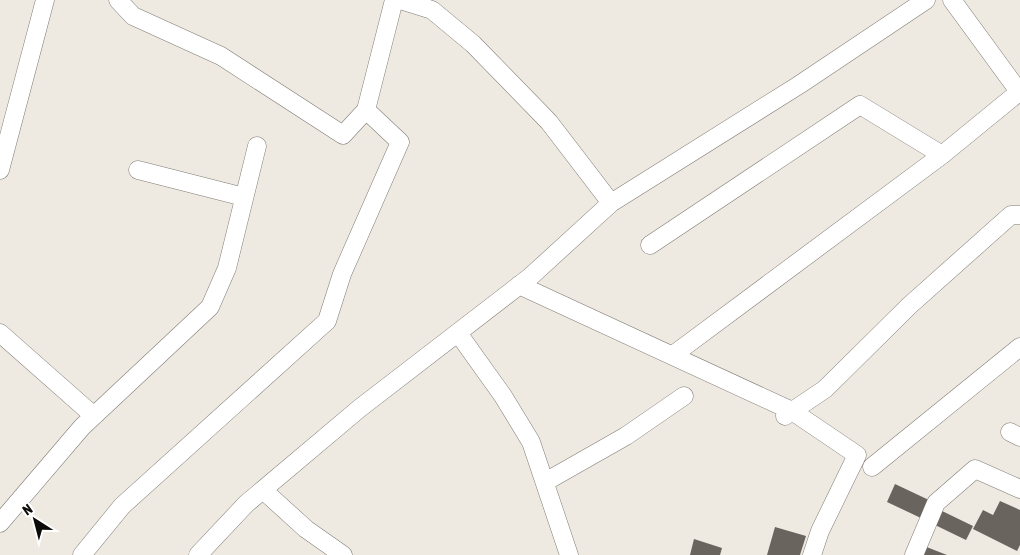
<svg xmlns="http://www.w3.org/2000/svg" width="1020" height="555" viewBox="0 0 1020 555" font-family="'Asap Condensed',sans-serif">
	<rect width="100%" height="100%" fill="#eee9e1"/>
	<path fill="#6a645e" d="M895,484L931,501L923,519L887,502Z
		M1000,501L1020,510V545L1017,551L973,529L983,510L993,515Z
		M940,510L973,526L966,540L933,524Z
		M775,527L806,536L800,555H767Z
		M694,539L722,548L720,555H690Z
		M924,546L947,555H920Z"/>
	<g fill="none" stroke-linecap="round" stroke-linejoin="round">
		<g stroke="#807c75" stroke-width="19">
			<path id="minor" d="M118,0L133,16L221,56L343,135L366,110L394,0
				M400,0L432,10L473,44L549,122L611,203
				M952,0L1020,93
				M0,170L45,0
				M138,170L244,197
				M650,245L860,105L942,155
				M519,285L792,411L857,455L820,531L812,555
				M0,333L94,416
				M458,333L503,396L531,442L569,555
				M673,355L942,155L1019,92
				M785,416L825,389L910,305L1011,215H1020
				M1010,432L1020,437
				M872,467L1020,347
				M545,482L626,436L684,396
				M263,490L306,529L343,555
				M0,523L82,427L210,307L227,268L257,146
				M82,555L122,506L327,321L342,274L400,142L366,110
				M198,555L246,504L360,408L530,277L611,203L799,85L926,0
				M914,555L936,503L975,469L1020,489"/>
		</g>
		<use href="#minor" stroke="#fff" stroke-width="18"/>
	</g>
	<g transform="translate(35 520) rotate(324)" stroke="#ffffff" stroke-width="4" paint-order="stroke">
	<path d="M0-4L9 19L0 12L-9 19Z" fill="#0d0b09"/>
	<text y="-8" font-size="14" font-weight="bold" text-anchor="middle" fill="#0d0b09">N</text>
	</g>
</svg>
